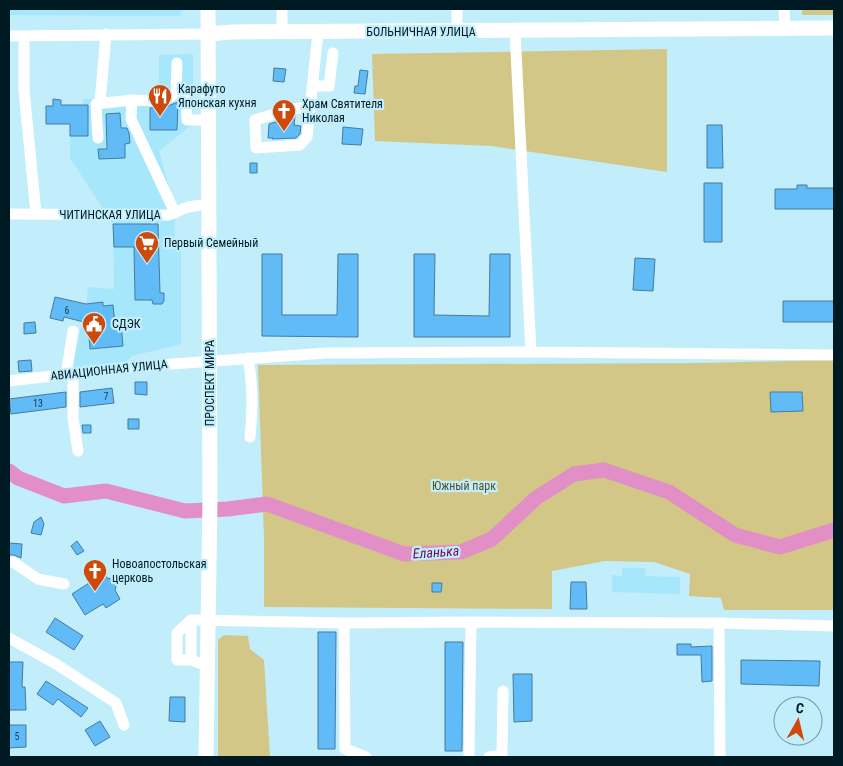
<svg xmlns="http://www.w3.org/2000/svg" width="843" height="766" viewBox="0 0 843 766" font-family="'Roboto Condensed',sans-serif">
	<rect width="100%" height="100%" fill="#c2edfb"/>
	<path fill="#a6e7fc" d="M9,9H181V16L9,15Z
		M193,54V124L159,151L173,202L175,221L174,241L181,245V344L132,356L125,364L72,369L87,299L88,287L114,289L113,224L70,158V105H83V99H159V55Z
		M622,568H645L646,576L680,577V594L612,592V575L622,576Z"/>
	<path fill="#d2c786" d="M802,9H834V15H802Z
		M667,49V172L491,146L375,141L372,54Z
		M834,360V610H724L721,598L689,596L690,574L654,562L605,561L552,571V609L264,607V539L258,365L703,363Z
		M224,635L248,636L250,649L264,660L270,757H218V640Z"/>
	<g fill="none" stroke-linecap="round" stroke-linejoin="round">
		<path stroke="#e28fc7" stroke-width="15" d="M9,471L18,478L64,496L106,491L185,511L228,509L267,504L404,554L461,552L492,539L536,498L574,474L604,470L669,492L735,535L780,547L834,530"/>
	</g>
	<path fill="#60bbf7" stroke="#467b9f" d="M274,68L286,69L284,82L273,81Z
		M360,70L368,71L365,94L354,93L355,86H358Z
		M53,99L61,100V105H88V136H70V124H46V106H53Z
		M178,102L177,130H150V108H163Z
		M120,113L121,128H127L129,133L130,143L125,144V158L99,159L98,149H107L106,114Z
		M295,116L294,125L301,126L300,134L296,138L272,139L273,138H268L269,124Z
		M707,125H722L723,168H707Z
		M343,127L363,129L361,145L342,144Z
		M250,163H257V173H250Z
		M704,183H722V242H704Z
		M797,185H807V188H834V209H775V189H797Z
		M113,224H158L160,293H164V301L162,304H153L152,300H135L134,247H114Z
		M262,254H282V315H337L338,254H358V337L262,336Z
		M414,254H435L434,315L489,316L490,254H510V337H414Z
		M635,258L655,259L653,291L633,290Z
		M55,297L86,304L103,302V306L113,305L115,324H121L123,346L90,349L88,323L64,317L63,321L50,318Z
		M783,301H834V322H783Z
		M35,322L36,333L24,334V323Z
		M31,360L32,371L19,372L18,361Z
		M135,382H147V395L135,394Z
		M112,388L114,403L80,407V392Z
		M66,392V407L11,414L9,399Z
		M770,392H802L803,411L771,412Z
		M128,419H139V429H128Z
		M82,425H91V433H83Z
		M41,517L44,524L41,535L31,533L34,522Z
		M77,541L84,551L77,555L71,546Z
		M9,543L22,544L21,558L14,555H9Z
		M102,569L107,578L118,580L115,590L120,599L106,608L103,604L85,615L72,594L89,583L86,579Z
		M571,582H586L587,609H570Z
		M432,583H442L441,592H432Z
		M55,618L83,636L74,650L46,632Z
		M318,632H336L335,749H318Z
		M445,642H463L462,751H445Z
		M677,644H691V647L712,646V681L702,682L701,655H677Z
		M741,660L820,661L819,686L741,684Z
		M9,662H23L22,687H25L26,710H9Z
		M513,674H532V721L514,722Z
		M46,681L88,708L81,717L58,699L53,705L37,694Z
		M170,697H185V722L169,721Z
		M100,721L110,737L95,746L85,730Z
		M9,725H26V747L9,748Z"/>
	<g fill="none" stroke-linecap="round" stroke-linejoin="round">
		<path stroke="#fff" stroke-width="11" d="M457,9V32
			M784,9L785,28
			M282,33V9
			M9,36L208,34
			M24,37V90L36,214
			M312,86H329L333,53
			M176,94H186L187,120H208
			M100,103L106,34
			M310,106L288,110L255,120L256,148L300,145L307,137L318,32
			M98,138L96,104L132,100
			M175,213L131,119L132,100L163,101L176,94L177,63
			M9,214L169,215L188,207L209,204
			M531,352L834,355
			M248,358C253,385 253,410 250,437
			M73,374V418L78,451
			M66,375L73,331
			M9,381L131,367L326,353L531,352L515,31
			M9,562H13L38,579L64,584
			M191,620V660L208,666
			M471,622L719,623L834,626
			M344,623L345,749L366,757
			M719,623L720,757
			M9,638L56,664L116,703L124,725
			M191,660H177V633L191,620L344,623L471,622L469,757
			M489,757L502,755L503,691"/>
		<path stroke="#fff" stroke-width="15" d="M208,34L232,32L834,28
			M206,757L210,500L208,9"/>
	</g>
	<defs>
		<g id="restaurant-pin" transform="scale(1.25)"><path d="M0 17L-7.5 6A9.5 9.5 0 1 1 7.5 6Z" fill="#cf4a0a" stroke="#c2edfb"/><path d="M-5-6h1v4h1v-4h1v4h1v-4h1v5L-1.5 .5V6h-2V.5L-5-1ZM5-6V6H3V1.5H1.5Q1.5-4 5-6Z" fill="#fff"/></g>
		<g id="church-pin" transform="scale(1.25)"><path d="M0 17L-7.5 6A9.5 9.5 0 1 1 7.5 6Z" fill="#cf4a0a" stroke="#c2edfb"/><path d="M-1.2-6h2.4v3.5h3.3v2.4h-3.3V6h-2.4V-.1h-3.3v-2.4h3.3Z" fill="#fff"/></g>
		<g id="supermarket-pin" transform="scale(1.25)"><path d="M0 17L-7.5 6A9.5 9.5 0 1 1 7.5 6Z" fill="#cf4a0a" stroke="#c2edfb"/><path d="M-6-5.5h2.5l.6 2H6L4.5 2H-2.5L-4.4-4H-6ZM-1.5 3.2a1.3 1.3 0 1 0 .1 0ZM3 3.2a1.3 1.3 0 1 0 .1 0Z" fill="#fff"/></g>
		<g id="civic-pin" transform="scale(1.25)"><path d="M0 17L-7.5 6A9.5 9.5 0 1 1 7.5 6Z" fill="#cf4a0a" stroke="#c2edfb"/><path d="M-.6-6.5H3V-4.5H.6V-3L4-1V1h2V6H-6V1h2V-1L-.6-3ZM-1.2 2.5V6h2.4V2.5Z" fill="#fff"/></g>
	</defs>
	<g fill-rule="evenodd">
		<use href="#restaurant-pin" x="160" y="96"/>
		<use href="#church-pin" x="284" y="111"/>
		<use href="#supermarket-pin" x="147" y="243"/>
		<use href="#civic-pin" x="94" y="324"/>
		<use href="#church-pin" x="95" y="571"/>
	</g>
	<g text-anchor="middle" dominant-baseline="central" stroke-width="4.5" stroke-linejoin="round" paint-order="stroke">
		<g font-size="10" fill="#184258">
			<text x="67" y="310">6</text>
			<text x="106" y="396">7</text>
			<text x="38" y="403">13</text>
			<text x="17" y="736">5</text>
		</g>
		<g font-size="12" fill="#001a23" stroke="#c2edfb">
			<text x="421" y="32">БОЛЬНИЧНАЯ УЛИЦА</text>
			<text x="110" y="215">ЧИТИНСКАЯ УЛИЦА</text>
			<text transform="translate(109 370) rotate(-6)">АВИАЦИОННАЯ УЛИЦА</text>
			<text transform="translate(210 383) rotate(-90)">ПРОСПЕКТ МИРА</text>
		</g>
		<g font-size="12" fill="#001a23" stroke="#c2edfb" text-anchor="start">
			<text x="178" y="89">Карафуто<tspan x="178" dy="14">Японская кухня</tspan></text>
			<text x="302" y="104">Храм Святителя<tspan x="302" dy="14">Николая</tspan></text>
			<text x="164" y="243">Первый Семейный</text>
			<text x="112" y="324">СДЭК</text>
			<text x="112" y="564">Новоапостольская<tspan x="112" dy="14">церковь</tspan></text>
		</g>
		<g font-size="12" fill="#554e24" stroke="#c2edfb">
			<text x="464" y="486">Южный парк</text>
		</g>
		<g font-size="14" font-style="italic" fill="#700b5a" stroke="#c2edfb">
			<text transform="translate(436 552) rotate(-4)">Еланька</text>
		</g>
	</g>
	<rect width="843" height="766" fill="none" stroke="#001a23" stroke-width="20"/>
	<g transform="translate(798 721) rotate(8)"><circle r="24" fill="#c2edfb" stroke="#7499a5"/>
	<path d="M0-4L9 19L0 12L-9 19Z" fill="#cf4a0a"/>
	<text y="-8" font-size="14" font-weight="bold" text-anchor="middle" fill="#001a23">С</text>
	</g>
</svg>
